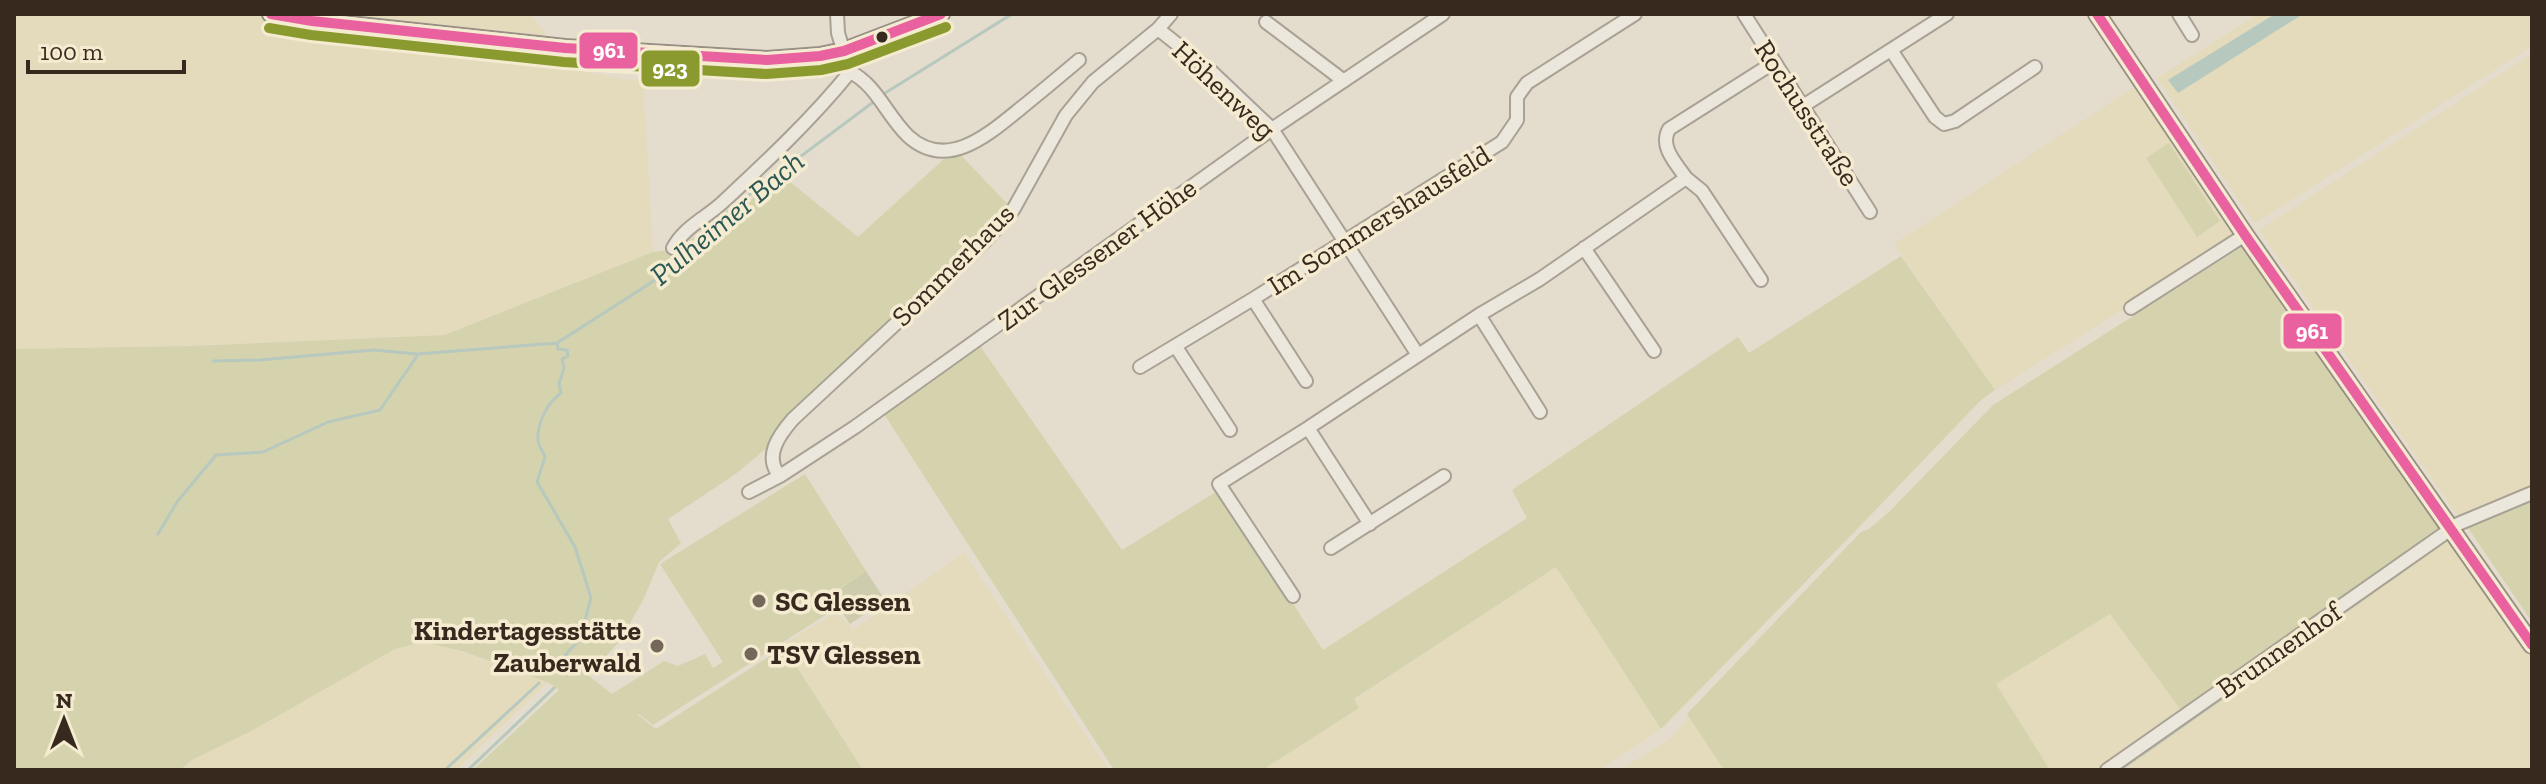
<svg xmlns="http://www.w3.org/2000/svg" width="2546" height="784" viewBox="0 0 2546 784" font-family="'Zilla Slab',serif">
	<rect width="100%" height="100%" fill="#e4dccc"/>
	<path fill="#e4dbbc" d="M14,14H245L643,82L653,252L445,335L182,346L14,349Z
		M333,14H530L549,38Z
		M2258,14H2532V46L2257,222H2253L2157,78Z
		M2532,54V489L2460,519L2259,230Z
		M2136,86L2238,237L1995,390L1894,244Z
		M2445,536L2532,657V770H2111Z
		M964,553L1109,770H863L783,645L836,612L853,630Z
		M1556,567L1661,729L1600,770H1269L1267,767L1359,708L1354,700Z
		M2110,614L2184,714L2102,770H2050L1995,684Z
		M423,642L434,643L548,682L456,770H180L192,760L253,730L395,649Z
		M1690,717L1724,770H1620L1670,739Z"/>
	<path fill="#d4d3ae" d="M2169,143L2220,221L2197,237L2146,158Z
		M955,149L1013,210L793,419L775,445L769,446L737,473L668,519L681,543L659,562L644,598L622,638L589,676L612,694L664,661L678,666L705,654L713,668L723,662L660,564L805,474L866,571L830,595L838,607L653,725L639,714L638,715L656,729L784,647L863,770H473L559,690L547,682L462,651L423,642L395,649L253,730L192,760L180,770H14V349L191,346L445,335L653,252L676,249L784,177L858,237Z
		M2245,245L2443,528L2184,714L2110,614L1996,684L2050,770H1724L1687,714L1861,532L1869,529L1889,512L1993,405Z
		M1901,256L1995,390L1980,401L1865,521L1661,729L1556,567L1354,699L1359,708L1267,767L1269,770H1114L882,411L978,343L1122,550L1219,490L1323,650L1527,518L1512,490L1738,337L1749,353Z
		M2532,498V622L2466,525Z
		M2439,542L2441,546L2123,770H2115Z"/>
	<path fill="#cdcdad" d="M866,571L885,600L850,624L831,595Z"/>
	<path fill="#b7c8be" d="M2275,14H2303L2178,93L2168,80Z"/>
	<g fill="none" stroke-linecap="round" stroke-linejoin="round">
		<path stroke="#b7c8be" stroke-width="3" d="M882,95L1012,14
			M213,361L260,360L374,350L417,354L557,343L674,268L733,207L876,100
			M2529,501L2532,500
			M2467,527L2522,504
			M158,534L177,502L216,455L263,452L328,422L380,410L417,356
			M2347,610L2440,544
			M2300,643L2339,616
			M548,674L580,639L591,598L575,547L537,482L545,457C543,451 538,446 538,439C537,423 548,402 561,393L559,384L564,368L562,359L568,356L567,350L558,349L557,343
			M2232,690L2293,647
			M2141,755L2226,695
			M445,770L539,683
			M468,770L554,688
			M2119,770L2135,759"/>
		<g stroke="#a9a194" stroke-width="16">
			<path id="street" d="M837,14L838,33L850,72C876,84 887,116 908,136C947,172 989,134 1021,108C1041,92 1060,76 1079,60
				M1744,14L1870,212
				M2179,14L2192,35
				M1266,22L1344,81
				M1158,29L1211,71L1272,129L1418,355
				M1891,50L1935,117L1944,124L1955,121L2035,67
				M1803,106L1947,14
				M1686,178L1702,191L1761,280
				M673,248C684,227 706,218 723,202C767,161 812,119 850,72
				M1584,248L1654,351
				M1253,299L1306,381
				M2131,308L2245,235
				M1479,315L1540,412
				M1176,347L1230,430
				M1140,367L1253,299L1502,142L1517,120V97L1527,83L1635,14
				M1308,428L1370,524
				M780,476C763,457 779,435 793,419L986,240L1013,210L1066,115L1093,82L1158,29L1171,14
				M749,492L780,476L855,427L1272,129L1443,14
				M1331,548L1444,476
				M1293,596L1219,484L1308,428L1479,315L1540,279L1686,178C1676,163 1659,147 1669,129L1773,63
				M2107,770L2458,524L2532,493"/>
		</g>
		<g stroke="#989085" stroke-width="20">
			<path id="secondary" d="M271,14L312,21L565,48L767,60L820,56L844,51L941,14
				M2097,14L2245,235L2532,645"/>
		</g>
		<use href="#street" stroke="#ece7dd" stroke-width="12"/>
		<use href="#secondary" stroke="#ece7dd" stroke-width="16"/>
		<g stroke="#f5ebd0" stroke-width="16">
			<path id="bus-1" d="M271,14L312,21L565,48L767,60L820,56L844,51L941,14
				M2097,14L2245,235L2532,645"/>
		</g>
		<g stroke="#f5ebd0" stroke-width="16">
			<path id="bus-2" d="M269,28L311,35L564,62L766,74L821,70L848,64L946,27"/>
		</g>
		<use href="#bus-1" stroke="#e9619e" stroke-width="10"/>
		<use href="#bus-2" stroke="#8a9a2f" stroke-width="10"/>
	</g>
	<circle fill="#37291d" stroke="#f5ebd0" stroke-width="3" cx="882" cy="37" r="7"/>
	<g fill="#74685a" stroke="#f5ebd0" stroke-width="3">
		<circle cx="759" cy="601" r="8"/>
		<circle cx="657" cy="646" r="8"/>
		<circle cx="751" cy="654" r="8"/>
	</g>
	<g text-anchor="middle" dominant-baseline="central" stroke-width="7" stroke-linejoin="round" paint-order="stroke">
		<g font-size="28" fill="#37291d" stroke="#f5ebd0">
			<text transform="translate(1224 90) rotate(43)">Höhenweg</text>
			<text transform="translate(1807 113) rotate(57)">Rochusstraße</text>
			<text transform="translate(1379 220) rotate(-32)">Im Sommershausfeld</text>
			<text transform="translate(1097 254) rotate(-36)">Zur Glessener Höhe</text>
			<text transform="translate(953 265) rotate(-45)">Sommerhaus</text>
			<text transform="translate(2279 650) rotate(-35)">Brunnenhof</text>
		</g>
		<g font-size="28" font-weight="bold" fill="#37291d" stroke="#f5ebd0" text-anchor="start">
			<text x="775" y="601">SC Glessen</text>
			<text x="641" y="630" text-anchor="end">Kindertagesstätte<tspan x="641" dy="32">Zauberwald</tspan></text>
			<text x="767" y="654">TSV Glessen</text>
		</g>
		<g font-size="30" font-style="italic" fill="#2c5754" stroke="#f5ebd0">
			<text transform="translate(727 218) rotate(-40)">Pulheimer Bach</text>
		</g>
	</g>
	<g stroke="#f5ebd0" stroke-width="3">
		<rect x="578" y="31" width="61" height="39" rx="8" fill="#e9619e"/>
		<rect x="640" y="49" width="61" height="39" rx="8" fill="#8a9a2f"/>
		<rect x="2282" y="312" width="61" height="38" rx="8" fill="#e9619e"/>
	</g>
	<g font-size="22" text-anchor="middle" font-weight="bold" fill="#fff">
		<text x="609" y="58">961</text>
		<text x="670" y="76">923</text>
		<text x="2312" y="339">961</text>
	</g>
	<rect width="2546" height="784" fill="none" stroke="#37291d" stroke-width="32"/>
	<g transform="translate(64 720)" stroke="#f5ebd0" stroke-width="6" paint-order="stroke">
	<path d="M0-6L14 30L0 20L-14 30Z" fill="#37291d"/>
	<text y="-12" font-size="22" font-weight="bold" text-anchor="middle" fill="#37291d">N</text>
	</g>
	<path d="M28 60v12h156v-12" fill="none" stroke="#37291d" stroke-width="4"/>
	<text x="40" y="60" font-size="24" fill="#37291d" stroke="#f5ebd0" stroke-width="6" paint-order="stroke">100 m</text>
</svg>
